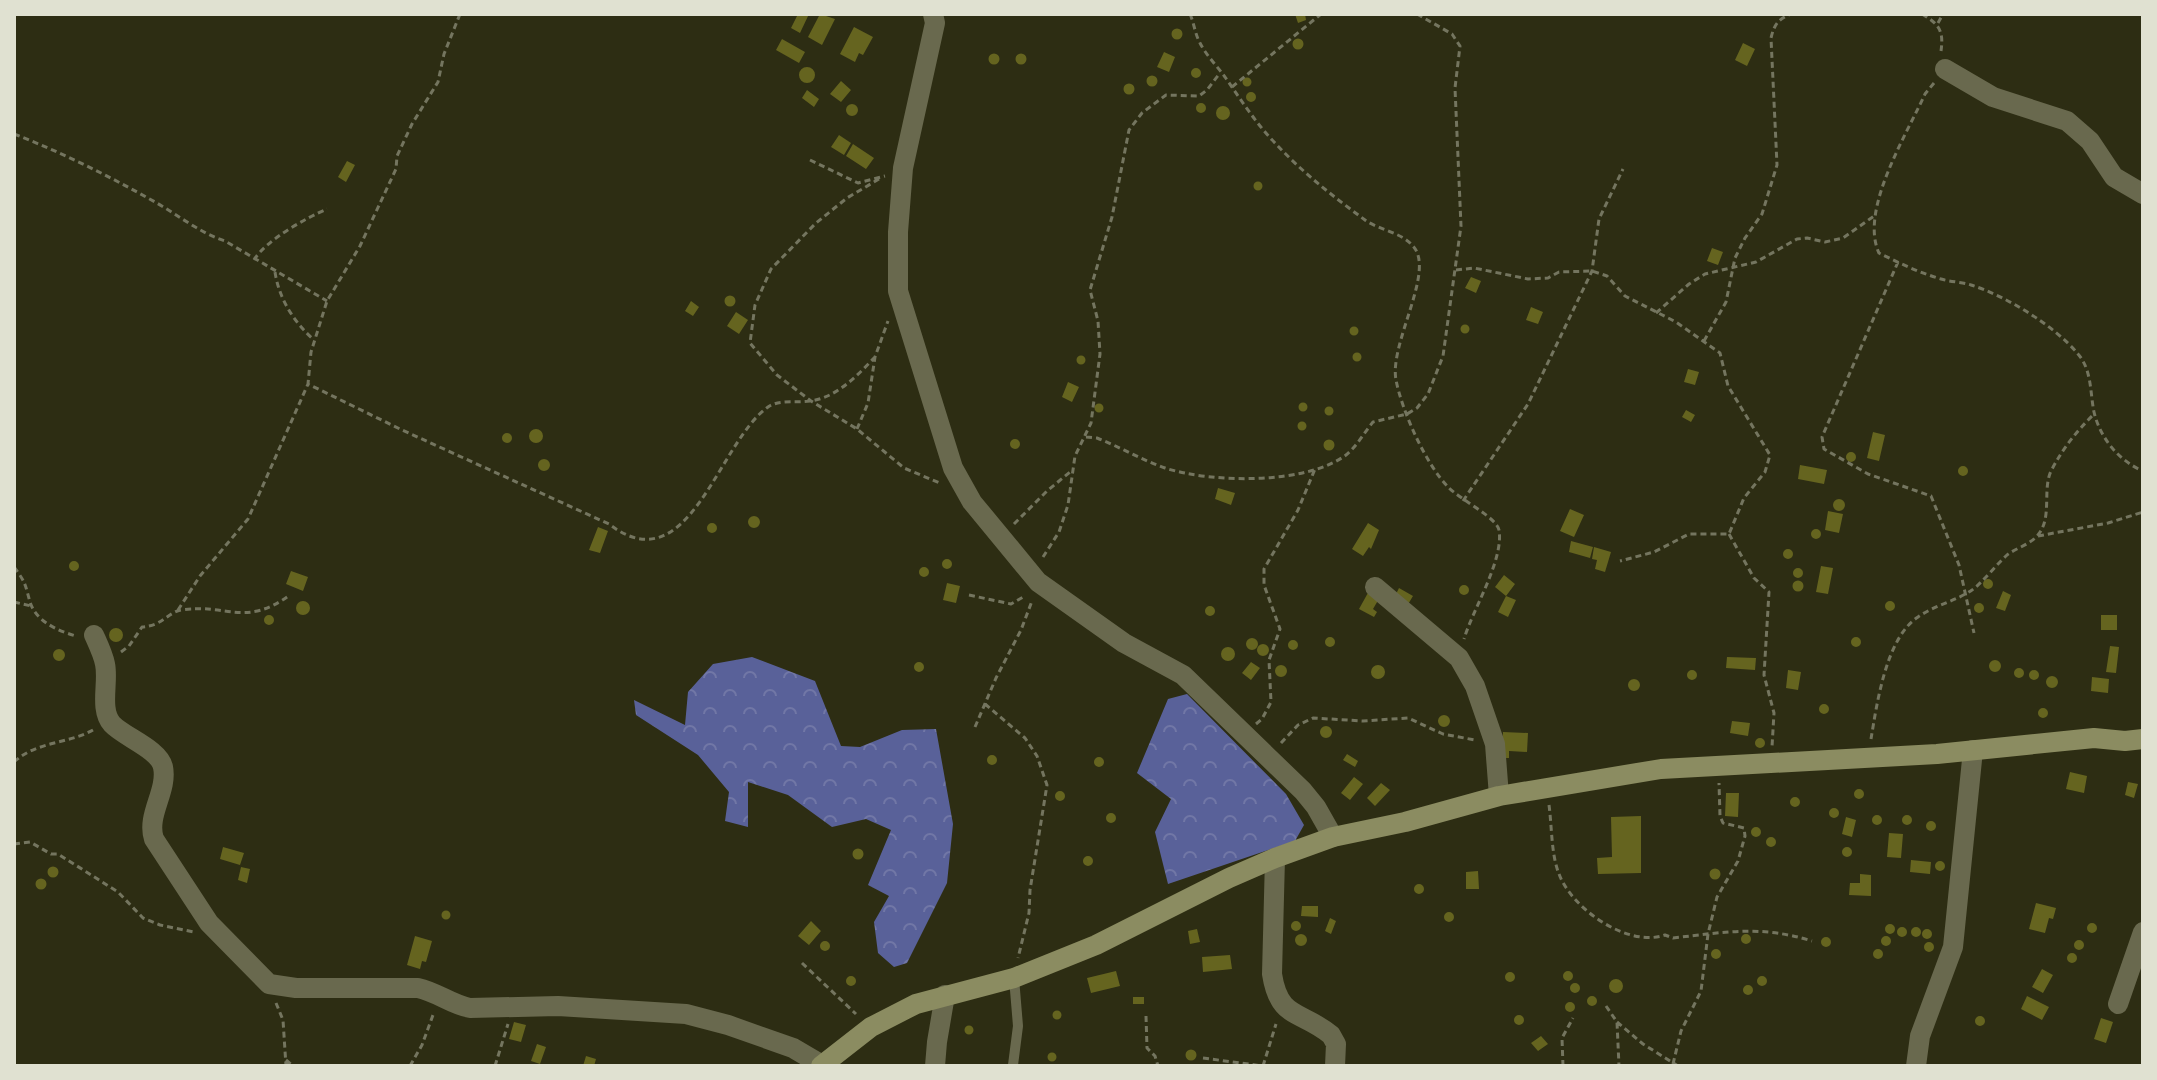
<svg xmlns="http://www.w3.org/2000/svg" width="2157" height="1080" viewBox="0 0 2157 1080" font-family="'IBM Plex Sans',sans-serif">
	<defs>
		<pattern id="forest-crowns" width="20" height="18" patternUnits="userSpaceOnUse" patternTransform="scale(2)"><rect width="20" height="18" fill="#596199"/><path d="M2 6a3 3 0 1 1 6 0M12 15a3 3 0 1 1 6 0" fill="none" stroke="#7177a6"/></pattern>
	</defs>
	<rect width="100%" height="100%" fill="#2d2d13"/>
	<path fill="url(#forest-crowns)" d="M752,657L815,681L841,746L860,747L902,730L936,729L953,824L947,883L907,963L894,967L878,953L874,922L889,896L868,885L891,830L866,819L832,827L788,795L748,782V827L725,821L729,792L698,755L636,715L634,700L685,725L688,692L713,664Z
		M1187,694L1286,794L1304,825L1295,841L1168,884L1155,832L1171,799L1137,773L1168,699Z"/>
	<path fill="#65641f" d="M798,14H809L800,33L791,28Z
		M820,14L835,19L822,45L808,37Z
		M1295,14H1305L1306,20L1298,23Z
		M854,27L873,37L863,55L859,53L855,62L840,54Z
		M1171.5 34a5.5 5.5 0 1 1 11 0a5.5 5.5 0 1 1-11 0Z
		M1292.5 44a5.5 5.5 0 1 1 11 0a5.5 5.5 0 1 1-11 0Z
		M782,39L805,52L799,63L776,50Z
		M1743,43L1755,49L1747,66L1735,60Z
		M1164,52L1175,57L1169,72L1157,67Z
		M1015.5 59a5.5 5.5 0 1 1 11 0a5.5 5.5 0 1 1-11 0Z
		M988.5 59a5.5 5.5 0 1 1 11 0a5.5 5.5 0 1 1-11 0Z
		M799 75a8 8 0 1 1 16 0a8 8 0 1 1-16 0Z
		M1191 73a5 5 0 1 1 10 0a5 5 0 1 1-10 0Z
		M1146.5 81a5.5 5.5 0 1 1 11 0a5.5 5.5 0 1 1-11 0Z
		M1242.5 82a4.5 4.5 0 1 1 9 0a4.5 4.5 0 1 1-9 0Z
		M841,81L851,90L841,102L830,94Z
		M1123.5 89a5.5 5.5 0 1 1 11 0a5.5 5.5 0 1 1-11 0Z
		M807,90L819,99L814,107L802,98Z
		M1246 97a5 5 0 1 1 10 0a5 5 0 1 1-10 0Z
		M1196 108a5 5 0 1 1 10 0a5 5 0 1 1-10 0Z
		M846 110a6 6 0 1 1 12 0a6 6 0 1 1-12 0Z
		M1216 113a7 7 0 1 1 14 0a7 7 0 1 1-14 0Z
		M839,135L851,143L844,155L831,147Z
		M853,144L874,158L866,169L846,156Z
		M347,161L355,165L346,182L338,177Z
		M1253.5 186a4.5 4.5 0 1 1 9 0a4.5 4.5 0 1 1-9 0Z
		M1712,248L1723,252L1718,265L1707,261Z
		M1471,277L1481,281L1476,293L1465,288Z
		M724.5 301a5.5 5.5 0 1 1 11 0a5.5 5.5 0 1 1-11 0Z
		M691,301L699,307L693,316L685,311Z
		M1531,307L1543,312L1538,324L1526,320Z
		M736,312L748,320L739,334L727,326Z
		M1460.5 329a4.5 4.5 0 1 1 9 0a4.5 4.5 0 1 1-9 0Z
		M1349.5 331a4.5 4.5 0 1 1 9 0a4.5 4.5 0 1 1-9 0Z
		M1352.5 357a4.5 4.5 0 1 1 9 0a4.5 4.5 0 1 1-9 0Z
		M1076.5 360a4.5 4.5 0 1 1 9 0a4.5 4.5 0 1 1-9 0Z
		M1688,369L1699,372L1695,385L1684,382Z
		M1068,382L1079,387L1072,402L1062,397Z
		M1298.5 407a4.5 4.5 0 1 1 9 0a4.5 4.5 0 1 1-9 0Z
		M1094.5 408a4.5 4.5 0 1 1 9 0a4.5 4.5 0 1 1-9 0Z
		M1324.5 411a4.5 4.5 0 1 1 9 0a4.5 4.5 0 1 1-9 0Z
		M1686,410L1695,415L1691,422L1682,417Z
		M1297.5 426a4.5 4.5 0 1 1 9 0a4.5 4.5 0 1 1-9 0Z
		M529 436a7 7 0 1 1 14 0a7 7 0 1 1-14 0Z
		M1873,432L1885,435L1879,461L1867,458Z
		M502 438a5 5 0 1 1 10 0a5 5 0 1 1-10 0Z
		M1010 444a5 5 0 1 1 10 0a5 5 0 1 1-10 0Z
		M1323.5 445a5.5 5.5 0 1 1 11 0a5.5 5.5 0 1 1-11 0Z
		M1846 457a5 5 0 1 1 10 0a5 5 0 1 1-10 0Z
		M538 465a6 6 0 1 1 12 0a6 6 0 1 1-12 0Z
		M1800,465L1827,470L1824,484L1798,479Z
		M1958 471a5 5 0 1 1 10 0a5 5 0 1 1-10 0Z
		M1218,488L1235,493L1231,505L1215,499Z
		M1833 505a6 6 0 1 1 12 0a6 6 0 1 1-12 0Z
		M1570,509L1584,515L1574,537L1560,531Z
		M1828,511L1843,514L1839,533L1825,530Z
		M748 522a6 6 0 1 1 12 0a6 6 0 1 1-12 0Z
		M1368,523L1379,530L1371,549L1369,547L1363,556L1352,549Z
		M707 528a5 5 0 1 1 10 0a5 5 0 1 1-10 0Z
		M598,527L608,531L600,553L589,550Z
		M1811 534a5 5 0 1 1 10 0a5 5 0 1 1-10 0Z
		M1571,541L1593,547L1590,558L1569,552Z
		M1594,547L1611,552L1605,572L1595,569L1597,560L1592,559Z
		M1783 554a5 5 0 1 1 10 0a5 5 0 1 1-10 0Z
		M942 564a5 5 0 1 1 10 0a5 5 0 1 1-10 0Z
		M69 566a5 5 0 1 1 10 0a5 5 0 1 1-10 0Z
		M1821,566L1833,568L1828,594L1816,592Z
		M919 572a5 5 0 1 1 10 0a5 5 0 1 1-10 0Z
		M1793 573a5 5 0 1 1 10 0a5 5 0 1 1-10 0Z
		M291,571L308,577L303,591L286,584Z
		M1504,575L1515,584L1506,596L1495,587Z
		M1983 584a5 5 0 1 1 10 0a5 5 0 1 1-10 0Z
		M1792.5 586a5.5 5.5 0 1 1 11 0a5.5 5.5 0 1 1-11 0Z
		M947,583L960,586L956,603L943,600Z
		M1459 590a5 5 0 1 1 10 0a5 5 0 1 1-10 0Z
		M1399,588L1413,596L1407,606L1394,598Z
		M1369,591L1380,597L1373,609L1377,612L1374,617L1359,609Z
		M2003,591L2011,595L2005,611L1996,608Z
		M1506,596L1516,600L1508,617L1498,612Z
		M1885 606a5 5 0 1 1 10 0a5 5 0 1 1-10 0Z
		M296 608a7 7 0 1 1 14 0a7 7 0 1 1-14 0Z
		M1974 608a5 5 0 1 1 10 0a5 5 0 1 1-10 0Z
		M1205 611a5 5 0 1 1 10 0a5 5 0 1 1-10 0Z
		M2101,615H2117V630H2101Z
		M264 620a5 5 0 1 1 10 0a5 5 0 1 1-10 0Z
		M109 635a7 7 0 1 1 14 0a7 7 0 1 1-14 0Z
		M1851 642a5 5 0 1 1 10 0a5 5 0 1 1-10 0Z
		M1325 642a5 5 0 1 1 10 0a5 5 0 1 1-10 0Z
		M1246 644a6 6 0 1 1 12 0a6 6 0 1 1-12 0Z
		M1288 645a5 5 0 1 1 10 0a5 5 0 1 1-10 0Z
		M1257 650a6 6 0 1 1 12 0a6 6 0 1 1-12 0Z
		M2110,646L2119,647L2116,673L2106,672Z
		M1221 654a7 7 0 1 1 14 0a7 7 0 1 1-14 0Z
		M53 655a6 6 0 1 1 12 0a6 6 0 1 1-12 0Z
		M1727,657L1756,658L1755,670L1726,668Z
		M1989 666a6 6 0 1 1 12 0a6 6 0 1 1-12 0Z
		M1251,662L1260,668L1251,680L1242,673Z
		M914 667a5 5 0 1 1 10 0a5 5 0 1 1-10 0Z
		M1275 671a6 6 0 1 1 12 0a6 6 0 1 1-12 0Z
		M1371 672a7 7 0 1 1 14 0a7 7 0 1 1-14 0Z
		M2014 673a5 5 0 1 1 10 0a5 5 0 1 1-10 0Z
		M1687 675a5 5 0 1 1 10 0a5 5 0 1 1-10 0Z
		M2029 675a5 5 0 1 1 10 0a5 5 0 1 1-10 0Z
		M1788,670L1801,672L1798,690L1786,688Z
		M2046 682a6 6 0 1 1 12 0a6 6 0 1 1-12 0Z
		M2092,677L2109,679L2108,693L2091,691Z
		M1628 685a6 6 0 1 1 12 0a6 6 0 1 1-12 0Z
		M1819 709a5 5 0 1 1 10 0a5 5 0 1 1-10 0Z
		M2038 713a5 5 0 1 1 10 0a5 5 0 1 1-10 0Z
		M1438 721a6 6 0 1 1 12 0a6 6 0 1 1-12 0Z
		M1732,721L1750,723L1748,736L1730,733Z
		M1320 732a6 6 0 1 1 12 0a6 6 0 1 1-12 0Z
		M1503,732L1528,733L1527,752L1509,751V758H1501Z
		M1755 743a5 5 0 1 1 10 0a5 5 0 1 1-10 0Z
		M1347,754L1358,761L1355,767L1343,760Z
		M987 760a5 5 0 1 1 10 0a5 5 0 1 1-10 0Z
		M1094 762a5 5 0 1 1 10 0a5 5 0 1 1-10 0Z
		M2070,772L2087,776L2084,793L2066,789Z
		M1354,777L1363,784L1350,800L1341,793Z
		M2128,782L2138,784L2134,798L2125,795Z
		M1381,783L1390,790L1375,806L1367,798Z
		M1854 794a5 5 0 1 1 10 0a5 5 0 1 1-10 0Z
		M1055 796a5 5 0 1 1 10 0a5 5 0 1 1-10 0Z
		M1726,793H1739L1738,817L1725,816Z
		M1790 802a5 5 0 1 1 10 0a5 5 0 1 1-10 0Z
		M1829 813a5 5 0 1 1 10 0a5 5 0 1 1-10 0Z
		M1106 818a5 5 0 1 1 10 0a5 5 0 1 1-10 0Z
		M1872 820a5 5 0 1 1 10 0a5 5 0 1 1-10 0Z
		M1902 820a5 5 0 1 1 10 0a5 5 0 1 1-10 0Z
		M1641,816V873L1598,874L1597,858L1612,857L1611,817Z
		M1846,817L1856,820L1852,837L1842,834Z
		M1926 826a5 5 0 1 1 10 0a5 5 0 1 1-10 0Z
		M1751 832a5 5 0 1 1 10 0a5 5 0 1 1-10 0Z
		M1889,833L1903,834L1901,858L1887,857Z
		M1766 842a5 5 0 1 1 10 0a5 5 0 1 1-10 0Z
		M1842 852a5 5 0 1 1 10 0a5 5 0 1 1-10 0Z
		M223,847L244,853L240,865L220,859Z
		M852.5 854a5.5 5.5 0 1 1 11 0a5.5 5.5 0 1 1-11 0Z
		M1083 861a5 5 0 1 1 10 0a5 5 0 1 1-10 0Z
		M1911,860L1931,862L1930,874L1910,872Z
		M1935 866a5 5 0 1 1 10 0a5 5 0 1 1-10 0Z
		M47.5 872a5.5 5.5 0 1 1 11 0a5.5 5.5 0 1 1-11 0Z
		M241,867L250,869L247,883L238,880Z
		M1709.5 874a5.5 5.5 0 1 1 11 0a5.5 5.5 0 1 1-11 0Z
		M1478,871L1479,889H1466V872Z
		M1860,874L1871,875V896L1849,895L1850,883H1860Z
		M35.5 884a5.5 5.5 0 1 1 11 0a5.5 5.5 0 1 1-11 0Z
		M1414 889a5 5 0 1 1 10 0a5 5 0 1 1-10 0Z
		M2036,903L2056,908L2053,919L2049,918L2045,933L2029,929Z
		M1302,906H1318V917L1301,916Z
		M441.5 915a4.5 4.5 0 1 1 9 0a4.5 4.5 0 1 1-9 0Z
		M1444 917a5 5 0 1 1 10 0a5 5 0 1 1-10 0Z
		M1330,918L1336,921L1331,934L1325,931Z
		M1291 926a5 5 0 1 1 10 0a5 5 0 1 1-10 0Z
		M811,921L821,931L809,945L798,936Z
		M2087 928a5 5 0 1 1 10 0a5 5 0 1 1-10 0Z
		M1885 929a5 5 0 1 1 10 0a5 5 0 1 1-10 0Z
		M1897 932a5 5 0 1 1 10 0a5 5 0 1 1-10 0Z
		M1911 932a5 5 0 1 1 10 0a5 5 0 1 1-10 0Z
		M1197,929L1200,942L1190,944L1188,931Z
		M1922 934a5 5 0 1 1 10 0a5 5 0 1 1-10 0Z
		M1295 940a6 6 0 1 1 12 0a6 6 0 1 1-12 0Z
		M1741 939a5 5 0 1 1 10 0a5 5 0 1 1-10 0Z
		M1881 941a5 5 0 1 1 10 0a5 5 0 1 1-10 0Z
		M415,936L432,941L426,962L422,961L420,969L407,965Z
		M1821 942a5 5 0 1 1 10 0a5 5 0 1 1-10 0Z
		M2074 945a5 5 0 1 1 10 0a5 5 0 1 1-10 0Z
		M820 946a5 5 0 1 1 10 0a5 5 0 1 1-10 0Z
		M1924 947a5 5 0 1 1 10 0a5 5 0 1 1-10 0Z
		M1711 954a5 5 0 1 1 10 0a5 5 0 1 1-10 0Z
		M1873 954a5 5 0 1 1 10 0a5 5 0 1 1-10 0Z
		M2067 958a5 5 0 1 1 10 0a5 5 0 1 1-10 0Z
		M1230,955L1232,969L1203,972L1202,957Z
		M2042,969L2053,975L2043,993L2032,987Z
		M1563 976a5 5 0 1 1 10 0a5 5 0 1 1-10 0Z
		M1116,971L1120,986L1091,993L1087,978Z
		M1505 977a5 5 0 1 1 10 0a5 5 0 1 1-10 0Z
		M1757 981a5 5 0 1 1 10 0a5 5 0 1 1-10 0Z
		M846 981a5 5 0 1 1 10 0a5 5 0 1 1-10 0Z
		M1609 986a7 7 0 1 1 14 0a7 7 0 1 1-14 0Z
		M1570 988a5 5 0 1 1 10 0a5 5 0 1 1-10 0Z
		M1743 990a5 5 0 1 1 10 0a5 5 0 1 1-10 0Z
		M1587 1001a5 5 0 1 1 10 0a5 5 0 1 1-10 0Z
		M2027,996L2049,1007L2042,1020L2021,1009Z
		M1133,997H1144V1004H1133Z
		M1565 1007a5 5 0 1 1 10 0a5 5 0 1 1-10 0Z
		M1052.5 1015a4.5 4.5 0 1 1 9 0a4.5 4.5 0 1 1-9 0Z
		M1514 1020a5 5 0 1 1 10 0a5 5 0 1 1-10 0Z
		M1975 1021a5 5 0 1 1 10 0a5 5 0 1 1-10 0Z
		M2101,1018L2113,1022L2106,1043L2094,1039Z
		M514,1022L526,1025L521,1042L509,1039Z
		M964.5 1030a4.5 4.5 0 1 1 9 0a4.5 4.5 0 1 1-9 0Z
		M1541,1036L1548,1044L1538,1051L1531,1043Z
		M537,1044L546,1047L540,1064L531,1061Z
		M1185.5 1055a5.5 5.5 0 1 1 11 0a5.5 5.5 0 1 1-11 0Z
		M1047.5 1057a4.5 4.5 0 1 1 9 0a4.5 4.5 0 1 1-9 0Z
		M586,1056L596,1059L594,1066H583Z"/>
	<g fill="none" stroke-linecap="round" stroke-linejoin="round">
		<path stroke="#74755f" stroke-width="3" stroke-dasharray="6 4" stroke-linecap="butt" d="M460,14L444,54L438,82L412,124L397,156L396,169L360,246L327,301L311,352L308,384L402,430L609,524C689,586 718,442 768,407C780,399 796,403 810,401C836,398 857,376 875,357
			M1190,14C1194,23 1195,34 1200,43C1206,55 1217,66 1225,77C1241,100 1257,125 1277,145C1302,172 1335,198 1365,220C1379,230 1401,232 1413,246C1436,271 1389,343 1396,380C1402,411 1426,465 1449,488C1460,499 1497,518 1499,530C1504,560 1473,609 1464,639
			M1922,14C1939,24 1944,31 1941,51
			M1938,23L1943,14
			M1934,83L1925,94C1907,134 1859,210 1879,253C1899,263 1920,273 1941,279C1951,282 1962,282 1971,285C2006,296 2055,326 2078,354C2092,370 2090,393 2094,412C2100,438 2119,461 2143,471
			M1232,87L1321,14
			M14,134C63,153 109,176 155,202C178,215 200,233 225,241L327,301
			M810,160L858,183L885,176
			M879,179L847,198L816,223L771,269L755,305L750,343L777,375L811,401L857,429L904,468L942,484
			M254,260C266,240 306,218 327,209
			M1898,262L1822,437L1824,449L1868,474L1931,496L1959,565L1974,633
			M1456,270L1474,268L1528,279L1548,278L1559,272L1592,271L1607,276L1625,296L1676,322L1720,353L1728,386L1770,455L1765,472L1744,498L1729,534H1689L1654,552L1620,561
			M275,272C279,299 294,322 314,340
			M1656,313L1689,284L1705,274L1756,262L1797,239L1807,238L1825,242L1843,238L1874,216
			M1704,341L1726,302L1735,258L1745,238L1762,214L1777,165L1771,38C1774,25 1778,19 1791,14
			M857,429L868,403L875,357L888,321
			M1086,437L1097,438C1120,447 1142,460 1165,468C1211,483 1306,485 1346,455C1357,446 1364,433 1373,422L1407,414L1417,408L1428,394L1443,356L1461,226L1455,88L1460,46L1452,34L1417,14
			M1463,501L1528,404L1592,271L1599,219L1623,169
			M1014,524L1047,491L1070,472
			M1729,534L1754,578L1769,592L1764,675L1774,713L1772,747
			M2038,536L2108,523L2143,512
			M1043,557L1059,532L1068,505L1075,456L1091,423L1100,354L1098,321L1090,290L1112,217L1129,130L1142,113L1166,95L1199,96L1207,90L1220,73
			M14,567C26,583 25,584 30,602C36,622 59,631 76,636
			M969,595L1011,604L1025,596
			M14,602L31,606
			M178,610L200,576L248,519L308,384
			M121,652L129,646L142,627C162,626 167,613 181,610C228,603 244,628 290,595
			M985,704L1025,738L1037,756L1047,785L1030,890L1029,913L1018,958
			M1256,724L1262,719L1271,702L1269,660L1280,629L1264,585V569L1298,510L1315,469
			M975,727L996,678L1021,630L1032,601
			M1871,739C1877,703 1886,638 1918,617C1935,605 1956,601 1972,590C1981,584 1997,564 2007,555C2016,548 2029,545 2037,536C2053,519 2042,490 2051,471C2063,448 2076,432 2094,414
			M1281,743L1298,725L1313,718L1363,721L1408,718L1443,734L1475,740
			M14,762C37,741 68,744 93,730
			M1549,805C1552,827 1551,854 1559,874C1572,909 1628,948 1665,935L1673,938C1726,932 1760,925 1812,941
			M14,844L30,842L51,854H58L118,892L143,918L160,925L194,932
			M802,963L856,1014
			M276,1003L283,1020L286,1066
			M1606,1006L1617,1022L1619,1066
			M1146,1016L1147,1048L1155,1056L1158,1066
			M1617,1022L1643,1044L1678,1066
			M1203,1058L1263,1066
			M286,1060L293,1066
			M1673,1064L1681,1031L1701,991L1708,934L1717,897L1738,861L1745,836L1744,828L1723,823L1720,816L1719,783
			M410,1066L422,1045L433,1015
			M495,1066L508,1024
			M1263,1066L1276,1024
			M1563,1066L1562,1038L1573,1018"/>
		<path stroke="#69694e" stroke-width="10" d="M1013,1065L1018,1026L1014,978"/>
		<path stroke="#69694e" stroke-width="20" d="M933,14L935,23L903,168L898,232V291L953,468L972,502L1038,582L1124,643L1183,675L1303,791L1316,807L1333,837
			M1945,69L1993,97L2067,121L2090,141L2114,177L2143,194
			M1375,587L1459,658L1475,686L1495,744L1499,796
			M94,635C98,644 103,654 105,664C109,682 99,709 112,724C124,737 159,749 163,767C168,791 146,815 154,839L209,923L269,984L296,988H418C437,992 452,1005 470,1008L558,1006L686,1014L728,1025L793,1048L822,1065
			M1275,858L1272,974C1279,1020 1301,1010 1331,1035L1336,1044L1335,1066
			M2118,1004L2143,932
			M935,1066L937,1042L945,995
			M1916,1066L1920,1036L1953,947L1973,750"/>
		<path stroke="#8b8c61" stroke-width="20" d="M821,1066L871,1027L916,1004L1014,978L1096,945L1229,878L1275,858L1333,837L1405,822L1499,796L1661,769L1937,754L2094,738L2125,741L2143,739"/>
	</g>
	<rect width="2157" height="1080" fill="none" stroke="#e0e1d1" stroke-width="32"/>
</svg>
